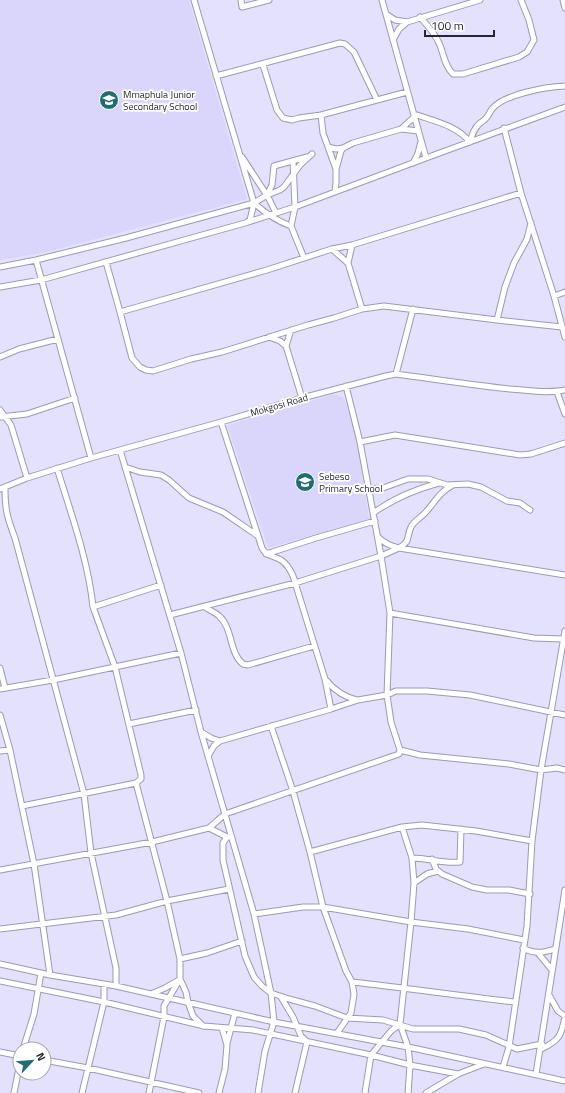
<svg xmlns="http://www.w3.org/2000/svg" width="565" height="1093" viewBox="0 0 565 1093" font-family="'Titillium Web',sans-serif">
	<rect width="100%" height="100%" fill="#e4e1ff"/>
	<path fill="#dad5fa" d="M0,0H189L247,199L43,253L0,260Z
		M334,394L344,398L349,412L358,444L369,519L268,548L227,425Z"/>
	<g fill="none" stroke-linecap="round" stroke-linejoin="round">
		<g stroke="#9c99b5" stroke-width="7">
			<path id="street" d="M194,0L254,203L250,220L247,222
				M241,0L242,7L269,0
				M563,0L565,8
				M386,14L395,20L407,22
				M420,17C427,25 434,32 439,43C444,54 444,65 453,74H463L519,57L527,52L534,40L529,20L521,0
				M393,40L399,29L407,22L480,0
				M263,65L277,110L283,118L292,120L299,118L321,115L407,92
				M216,76L340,43L345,44L354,52L377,100
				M414,114C434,121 456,125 470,142
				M321,115L323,133L336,169V182L335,192
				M504,128L521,193L554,296L565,337
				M401,129L418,131
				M470,142C472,135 474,128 480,123C483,121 485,120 487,117C489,115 490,111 492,109C504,94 546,87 565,86
				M328,147L336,149L343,148
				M242,157L268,197L276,213
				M426,158L565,107
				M293,161L295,207L291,226L304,258
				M413,163L418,153L421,142
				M336,169L341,151L343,148L353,143L401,129L414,117
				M267,195L272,185L274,166L307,157
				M254,203C265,213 277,221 291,226
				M352,245L348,263L362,309
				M332,249L348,263
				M36,260L91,458
				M106,262L120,312L267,270L332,249L352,245L521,193
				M0,267L36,260L126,238L254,203L267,195L280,190L284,187L300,165L312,154
				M0,287L41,280L245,223L295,207L426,158L382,0
				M554,296L565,292
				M120,312L132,358L140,367L146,370L153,371L191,359L222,352L308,325L334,318L362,309L384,306L497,320L562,327
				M497,320L505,287L514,263L527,239L531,223
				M291,330L286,346L302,398
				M269,337L280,341L286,346
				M0,357L19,349L58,339
				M396,374L413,309
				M557,392L565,414
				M0,410L11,425L27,478
				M0,417L27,414L75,398
				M360,442L395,435L520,455L531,454L565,443
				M120,450L181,653L201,732L254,914L271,993L274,1022L265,1051L258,1093
				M125,467L140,472L161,475L169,480L189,498L223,512L258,536
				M57,468C71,514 88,559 93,607
				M5,487C5,510 7,517 15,538L84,794L91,853L116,968V986
				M0,489L27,478L91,458L221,422L302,398L386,376L396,374C434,379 472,385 510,389C528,390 547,394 565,390
				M369,489L383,488L408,479H428L447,485L468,484L481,487L507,501L520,503L530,510
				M373,513C393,499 416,489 439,483
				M378,537C384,543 390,546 399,548C411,541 406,538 411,527C413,522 420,518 424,514C434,504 439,492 453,485
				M266,554L316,538L375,521
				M205,607C209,610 215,612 219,616C233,628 229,653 243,664L248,665L314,646
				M390,613L534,638L563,639
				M170,615L295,583L381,556L399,548L565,575
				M0,668L5,688
				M326,680C334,690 344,697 357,700
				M0,689L53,680L181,653
				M331,709L358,700L387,695L396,691H427L470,695L565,715
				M0,715L10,750L34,864L50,975
				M129,724L196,710
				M201,732L211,738L220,741
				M400,750L420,755L509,764L541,770L557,768L565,770
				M0,751L10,750
				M208,756L214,746L220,741L331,709L325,679L293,576C290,569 287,564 281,560C274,556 266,556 262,548L221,422
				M136,783L167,901L180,959V979L186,992L188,1002L193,1016L203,1026
				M22,806L136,783L141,779V775L115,667L93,607L161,585
				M402,827L412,858L414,883L411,922L400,1024L408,1047L410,1065L408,1093
				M209,828L227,837H230
				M227,837L223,843V860L245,956L254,977L262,986L271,993L289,999L315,1006L347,1018L383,1020L413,1029H459L486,1035L517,1049L542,1044
				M310,852L402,827L422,825L476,831L532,841
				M412,858C428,858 444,864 460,862L461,829
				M432,859L436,869L442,874L472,887L487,890H509L530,894
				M0,870L152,842L209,828L225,814L399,754L400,750L391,722L387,695L390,613L381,556L360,442L346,386
				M414,883L427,874L438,871
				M323,907L411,922L468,929L524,940
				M323,907L346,971L352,982L354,994L351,1013L337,1033
				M254,914L303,907H323L310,852L293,791L271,726
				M0,929L116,915L167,901L229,889
				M523,948C534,954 543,953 555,949
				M538,953L552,970
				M180,959L207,953L242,941
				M0,964L50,975L116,986L274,1022L408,1047L565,1081
				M0,981L104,1002L204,1026L253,1030L371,1055L410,1065L458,1074
				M352,982C406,988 461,996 515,1002
				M151,994L165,988L179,980
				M549,995L558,1011L565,1016
				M281,997L293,1017L301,1036L306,1041
				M227,1043L235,1013
				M23,1049L34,1014L41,973
				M541,1049C559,1041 562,1035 565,1016
				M0,1052L20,1056
				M44,1060L88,1068L199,1093
				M503,1067L509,1047L527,926L532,841L541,770L565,631
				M536,1074L565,890
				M14,1093L20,1063
				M82,1093L104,1002V984
				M149,1093L164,1017V1006L180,979
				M219,1093L225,1069L227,1045L222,1028
				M295,1093L307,1042
				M365,1093L371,1055L391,1031L400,1024
				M426,1093L458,1074L484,1064"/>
		</g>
		<use href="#street" stroke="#fff" stroke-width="5"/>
	</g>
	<defs>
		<g id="school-disc" transform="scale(1)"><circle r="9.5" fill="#226d6f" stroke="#fff"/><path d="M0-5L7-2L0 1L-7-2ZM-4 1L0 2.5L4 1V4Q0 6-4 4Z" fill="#fff"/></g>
	</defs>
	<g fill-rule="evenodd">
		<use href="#school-disc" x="109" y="100"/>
		<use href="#school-disc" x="305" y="482"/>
	</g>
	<g text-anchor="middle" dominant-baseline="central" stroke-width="3.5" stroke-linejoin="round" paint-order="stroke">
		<g font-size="10" fill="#262530" stroke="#fff" text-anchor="start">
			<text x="123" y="94">Mmaphula Junior<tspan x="123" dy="12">Secondary School</tspan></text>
			<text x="319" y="476">Sebeso<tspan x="319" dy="12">Primary School</tspan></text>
		</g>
		<g font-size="10" fill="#262530" stroke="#fff">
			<text transform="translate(279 405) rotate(-16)">Mokgosi Road</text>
		</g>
	</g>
	<g transform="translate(32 1061) rotate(64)"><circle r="19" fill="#ffffff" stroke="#a8a8ac"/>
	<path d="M0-3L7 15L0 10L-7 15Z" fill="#226d6f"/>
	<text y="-6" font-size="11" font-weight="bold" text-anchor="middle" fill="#262530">N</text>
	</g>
	<path d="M425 30v6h69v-6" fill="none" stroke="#262530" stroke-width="2"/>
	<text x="431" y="30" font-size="12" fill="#262530" stroke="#ffffff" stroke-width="3" paint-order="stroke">100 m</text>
</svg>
